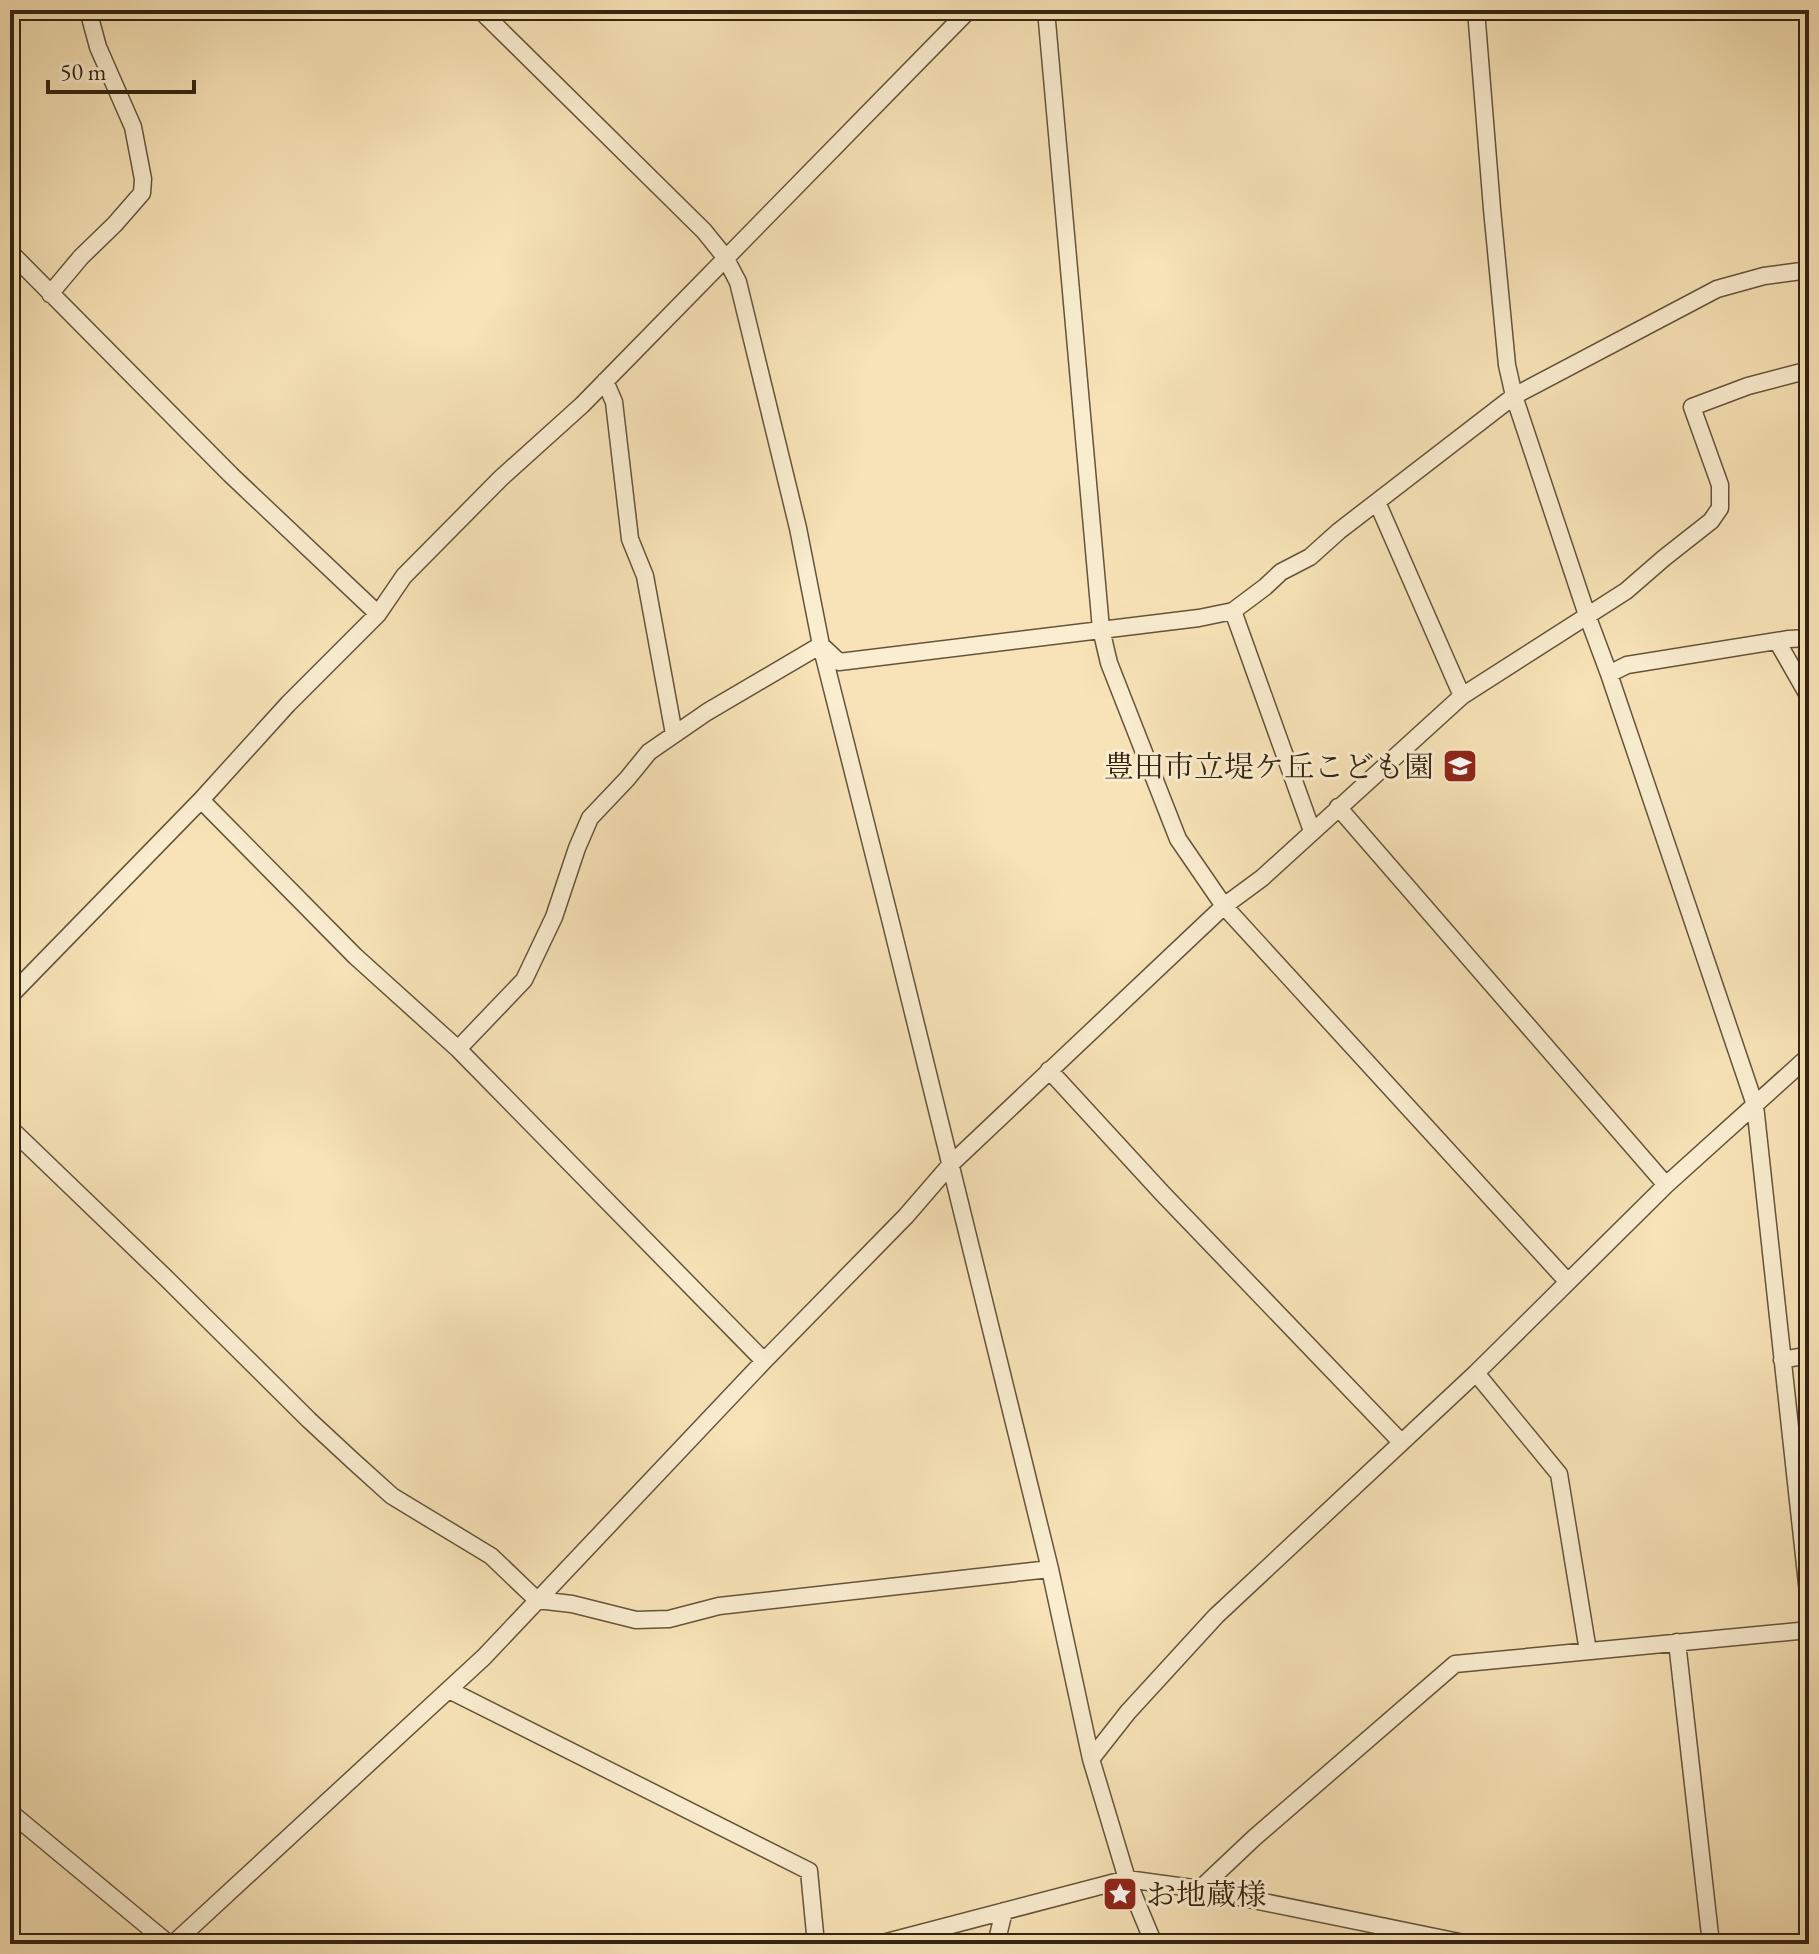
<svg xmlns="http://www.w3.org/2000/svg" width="1819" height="1954" viewBox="0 0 1819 1954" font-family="'EB Garamond','Noto Serif JP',serif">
	<rect width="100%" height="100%" fill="#f7e3b7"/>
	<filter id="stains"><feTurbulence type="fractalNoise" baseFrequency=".0025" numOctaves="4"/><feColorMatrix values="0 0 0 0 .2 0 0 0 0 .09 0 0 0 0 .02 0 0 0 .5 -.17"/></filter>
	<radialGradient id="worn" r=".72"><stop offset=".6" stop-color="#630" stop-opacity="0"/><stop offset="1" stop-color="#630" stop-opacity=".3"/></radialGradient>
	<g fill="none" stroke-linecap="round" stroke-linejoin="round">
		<g stroke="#65543a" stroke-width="19">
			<path id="street" d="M1046,10L1101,629L1109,663L1178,839L1224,906L1567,1281
				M1476,10L1492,209L1507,365L1514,396L1587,615L1609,674L1755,1105L1809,1602
				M481,11L704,231L725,257L738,282L798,528L821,645L891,923L1050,1569L1091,1759L1127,1879L1154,1944
				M10,252L231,475L378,614
				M50,294L81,257L115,224L142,193L143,179L133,127L98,47L88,10
				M605,381L614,402L630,539L645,576L674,734
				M1377,502L1462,696
				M1233,611L1312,831
				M1777,641L1809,697
				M821,645L839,662L1199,618L1233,611L1265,587L1281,572L1310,557L1339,531L1514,396L1717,289L1764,276L1809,270
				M1609,674L1627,665L1789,639L1809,638
				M201,800L355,956L458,1049L764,1361
				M1338,807L1666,1185
				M10,996L201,800L288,704L378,614L404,576L501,478L582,405L969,10
				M458,1049L524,980L554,917L577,848L590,818L627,779L649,752L707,712L821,645
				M1049,1070L1163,1194L1401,1442
				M10,1128L167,1279L309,1420L351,1459L392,1496L491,1556L537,1600L572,1604L636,1620L669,1619L719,1606L1050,1569
				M1782,1360L1809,1355
				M1476,1373L1559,1474L1588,1651
				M1677,1642L1711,1944
				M449,1690L809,1871L816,1944
				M1091,1759L1128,1712L1216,1616L1476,1373L1666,1185L1809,1056
				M10,1812L169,1944
				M1200,1889L1254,1838L1455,1664L1809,1630
				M173,1944L484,1657L764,1361L906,1216L951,1164L1224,906L1262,878L1462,696L1626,591L1664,558L1711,521L1720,508V485L1692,407L1748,386L1809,370
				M879,1944L1127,1879L1200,1889L1469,1944
				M996,1944L1004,1911"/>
		</g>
		<use href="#street" stroke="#faedd0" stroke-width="16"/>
	</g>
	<defs>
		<g id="school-square" transform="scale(1.8)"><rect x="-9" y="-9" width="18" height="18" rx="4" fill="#8f2418" stroke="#faedd0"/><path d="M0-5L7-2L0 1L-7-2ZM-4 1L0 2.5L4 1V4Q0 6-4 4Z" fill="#fff"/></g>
		<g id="sight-square" transform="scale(1.8)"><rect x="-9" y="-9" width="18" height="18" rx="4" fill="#8f2418" stroke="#faedd0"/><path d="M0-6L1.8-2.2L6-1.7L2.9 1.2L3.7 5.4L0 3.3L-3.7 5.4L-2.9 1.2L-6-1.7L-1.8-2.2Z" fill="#fff"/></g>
	</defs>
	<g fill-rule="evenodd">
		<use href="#school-square" x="1460" y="766"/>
		<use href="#sight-square" x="1120" y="1894"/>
	</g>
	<g text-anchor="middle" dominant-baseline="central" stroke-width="6" stroke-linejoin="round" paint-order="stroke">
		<g font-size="30" fill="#342411" stroke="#faedd0" text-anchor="end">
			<text x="1434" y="766">豊田市立堤ケ丘こども園</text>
			<text x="1146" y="1894" text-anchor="start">お地蔵様</text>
		</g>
	</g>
	<rect width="1819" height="1954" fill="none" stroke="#f7e3b7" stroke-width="40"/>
	<rect x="12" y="12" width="1795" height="1930" fill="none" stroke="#342411" stroke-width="4"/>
	<rect x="20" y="20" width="1779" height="1914" fill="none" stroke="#342411" stroke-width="2"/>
	<path d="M48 80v12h146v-12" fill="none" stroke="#342411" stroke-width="4"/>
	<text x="60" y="80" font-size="24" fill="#342411" stroke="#faedd0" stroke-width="6" paint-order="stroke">50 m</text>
	<rect width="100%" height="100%" filter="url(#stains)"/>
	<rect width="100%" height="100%" fill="url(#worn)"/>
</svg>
